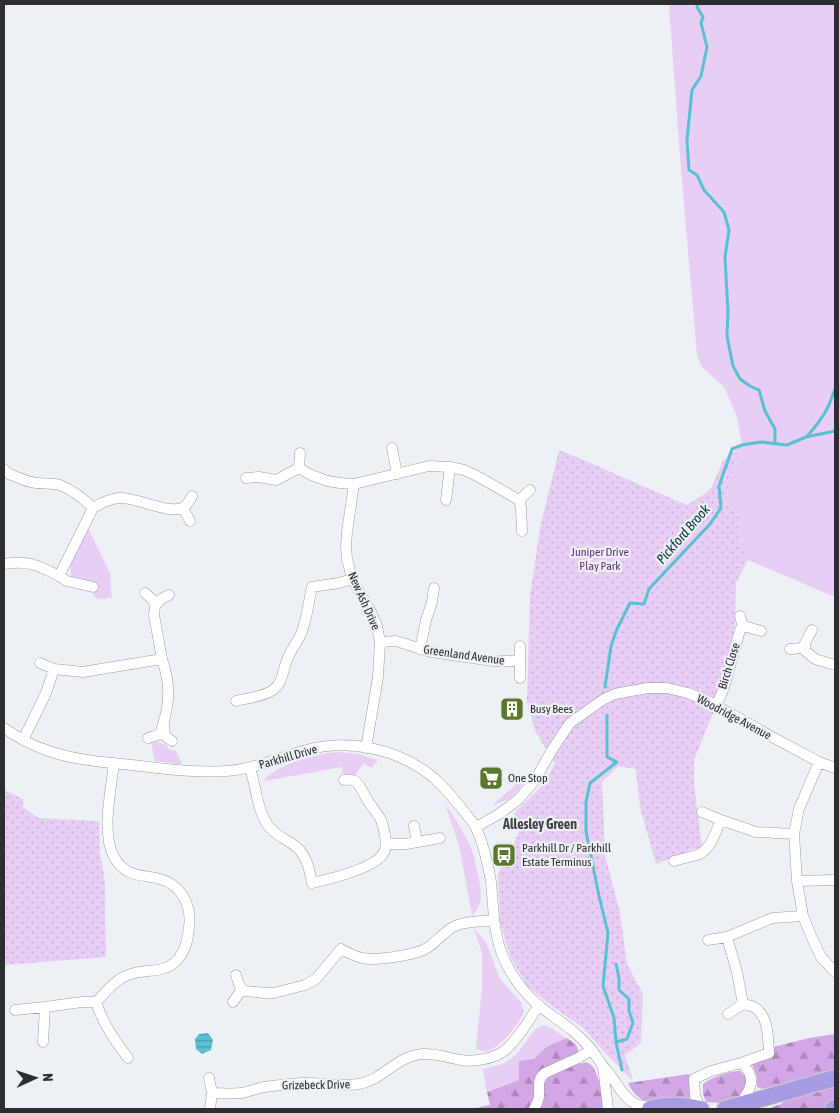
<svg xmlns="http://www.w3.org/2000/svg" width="839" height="1113" viewBox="0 0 839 1113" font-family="'Asap Condensed',sans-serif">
	<defs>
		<pattern id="forest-firs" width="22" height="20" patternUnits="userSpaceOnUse" patternTransform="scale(1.25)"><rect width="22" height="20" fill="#d3a7e6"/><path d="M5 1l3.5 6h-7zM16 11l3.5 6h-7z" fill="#ac88bb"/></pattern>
		<pattern id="park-dots" width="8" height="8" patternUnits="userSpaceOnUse" patternTransform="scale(1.25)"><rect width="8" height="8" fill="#e8cef4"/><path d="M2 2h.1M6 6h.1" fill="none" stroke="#c7b1d2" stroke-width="1.8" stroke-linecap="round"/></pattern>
		<pattern id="water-rules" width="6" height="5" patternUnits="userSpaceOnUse" patternTransform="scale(1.25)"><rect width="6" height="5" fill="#59c1d1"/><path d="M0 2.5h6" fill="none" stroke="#4a9daa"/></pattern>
	</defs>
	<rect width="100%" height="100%" fill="#edf0f4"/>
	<path fill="#e8cef4" d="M669,4H835V597L748,560L740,546L741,519L727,502L728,485L742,445L737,417L724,387L702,367L697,355L680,157Z
		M87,526L111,575L110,583L112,597L103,599L96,598L94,596L93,583L71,576C67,559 80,541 87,526Z
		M159,742L164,744L169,749L176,751L180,760L182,762L181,764L155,761L151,743Z
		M337,752L358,754L378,760L371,768L364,763L355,775L343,774L342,767L264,781C269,770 301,759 313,756C321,754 329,753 337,752Z
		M525,777C520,794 509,801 492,805Z
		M445,804C455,818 464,832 471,848C474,854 475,861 476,867C480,883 486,904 472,915L459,845Z
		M474,929L486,942L500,979L521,1002L524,1012C516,1028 503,1045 486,1052L476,1049L482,988V953Z
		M545,1025L553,1029L566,1038L546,1047L534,1059L519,1080L487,1092L483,1069L503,1064L517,1054L535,1029Z"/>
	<path fill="url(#forest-firs)" d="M835,1034V1072L762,1089L757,1087V1077L752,1064L765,1049L809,1038Z
		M566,1038C584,1047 575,1050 580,1064C582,1063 585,1062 588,1063C599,1067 603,1099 603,1109H471L490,1105L487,1092L519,1080V1061L534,1059L546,1047Z
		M740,1071L746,1077C747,1103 725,1104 706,1102L703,1094V1084C714,1076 726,1072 740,1071Z
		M689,1074L691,1098C682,1101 653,1104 645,1101C638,1099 631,1090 628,1083Z
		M835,1084V1105L824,1109H767L781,1104L788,1097Z"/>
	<path fill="url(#park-dots)" d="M742,445L728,485L727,502L741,519L740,546L748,560L736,583L735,625L713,713L694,760V784L702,848L693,849L656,864L640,807L636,769L618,766L602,782L605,855L620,913L627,964L643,994L641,1043L625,1055L633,1081L608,1056L582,1027L553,1007L527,986L510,956L500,922L498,874L519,833L514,813L541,787L555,764L535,731L527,701L530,596L540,528L559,450C602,467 644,487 687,505L703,495L711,488L723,461Z
		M4,790L23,799V807L38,818L99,821L100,854L105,881L106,957L4,965Z"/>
	<path fill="url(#water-rules)" d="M208,1033L213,1040L211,1050L202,1054L196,1049L195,1039L199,1034Z"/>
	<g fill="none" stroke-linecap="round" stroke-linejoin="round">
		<path stroke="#59c1d1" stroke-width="3" d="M698,4L697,7L703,17L701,23L707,47L701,76L692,90L687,140L689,170L697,175L704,190L724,212L729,230L725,257L728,312L727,336L733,366L740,379L750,386L759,390L765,411L775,429V444
			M807,436C816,427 823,417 829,405C831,400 833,394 835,389
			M605,687L611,646L617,629L630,603L644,604L649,589L710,524L721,508L719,486L732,449L742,445L761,442L787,445L806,437L835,431
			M607,715V757L617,762L590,783L586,802V831L599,896L608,933L603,986L614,1018L616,1042L622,1070
			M616,1042L627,1039L633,1023L629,1011V999L619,990V978L616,964"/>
		<g stroke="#9c9ea2" stroke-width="11">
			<path id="minor" d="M392,448L397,474
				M299,468L311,475L328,481L340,483L354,484L429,466L450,467L464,470L477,476L519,500L521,507L522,531
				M299,468L300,453
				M4,469C7,474 11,475 17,477C23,480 29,482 36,483C44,484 52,483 60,485C72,490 84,499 93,508L59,576C38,565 28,560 4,564
				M246,478L259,477L276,480L299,468
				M354,484L347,532L346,546L347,559L352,579L371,612L377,626L380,642L378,677L366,748
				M446,500L450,467
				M519,500L530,490
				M93,508C101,503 110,499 119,498C137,497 166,514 182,508C187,506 190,500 192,496
				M183,508L190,521
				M59,576L67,581L93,587
				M155,606L161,599L169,595
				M743,627H747L761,631
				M380,642L396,641L431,652L493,661H520
				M420,649L426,620L432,602L434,588
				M790,649L802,648L815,659L835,665
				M805,649V643L812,630
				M40,663L54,669
				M520,678V646
				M236,701C247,698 263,697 273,690C284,682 282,671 287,660C290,651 296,644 300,636C307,621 308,604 312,587L339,583L352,579
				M716,706L724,688L740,630L743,627L740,616
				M164,725L165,736L172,741
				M4,728C17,737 31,745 46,750C73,760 103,762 132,765C164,769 195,773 227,771C254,769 277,758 303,751C348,738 398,748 434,778C446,789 456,801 466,814C469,818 474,823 476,828C484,844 488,865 491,882C494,912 493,940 508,967C515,981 525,993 537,1004C555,1019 576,1030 591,1049C595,1054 599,1061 603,1066C607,1071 611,1075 614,1080C619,1088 625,1098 634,1103C640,1107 648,1107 655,1107
				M148,738L158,735L161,731C170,704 171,686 162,659
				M23,740L46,693L54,669L83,672L162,659L154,615L155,606L153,600L145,593
				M819,762L799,809L794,834L797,881L803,916L812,938L821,957L835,972
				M114,763C111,790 101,833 114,857C126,878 141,874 160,879C182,885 192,907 189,927C188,939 186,950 178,959C165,975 145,968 128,975C116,979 106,992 96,1002C103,1024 114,1039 128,1058
				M250,768C256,786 257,811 269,827C275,834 283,838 291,843C306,852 309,867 312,883C330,879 373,869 383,854C389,845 384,829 381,820C377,812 370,805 366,798C363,792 360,785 355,781C352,779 348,780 344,780
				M702,812L721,820L756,832L794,834
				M414,826L417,842
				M476,827L499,814L519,799L535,780L552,750L570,723L604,699L615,694L636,690L648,688H667L688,693L710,702L776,739L819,762L835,768
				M386,844H406L440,838
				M674,861C681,859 689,857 697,855C711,850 715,833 721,820
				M797,881L835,880
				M708,940L727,937
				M236,975L240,987L245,991
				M233,1002L240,992L245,991L266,993H274L305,985L316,979L341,949C348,953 354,956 362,958C376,961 416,955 427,948C437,942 444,931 455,926C466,921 481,922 493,920
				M15,1010L45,1007
				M728,1014L743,1004
				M43,1042L45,1007L82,1002H96
				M603,1066L608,1109
				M209,1078L212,1093L210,1109
				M212,1093C222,1093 232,1094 242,1093C249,1091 257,1089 264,1087C277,1085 289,1084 302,1083C320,1082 342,1087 359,1084C384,1080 395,1056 423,1054C436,1053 448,1058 461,1060C473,1062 491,1059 501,1053C516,1043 529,1020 539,1005
				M739,1105C751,1090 758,1077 741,1063
				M534,1109C536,1106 538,1102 539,1097C540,1088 536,1080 545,1073L578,1058L591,1050
				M700,1109L695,1096L694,1079L711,1071L741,1063L769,1053C768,1038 769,1012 751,1006C749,1005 746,1005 743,1004L737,972L727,937L772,918L803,916"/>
		</g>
		<g stroke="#cdcdcd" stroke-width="18">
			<path id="trunk" d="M650,1109C666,1103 686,1106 701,1109
				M725,1109L835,1078
				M833,1109L835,1108"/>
		</g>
		<use href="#minor" stroke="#fff" stroke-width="10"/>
		<use href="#trunk" stroke="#a69ce4" stroke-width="16"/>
	</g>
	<defs>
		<g id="building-square" transform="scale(1.25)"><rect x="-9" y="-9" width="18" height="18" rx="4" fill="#59782e" stroke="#edf0f4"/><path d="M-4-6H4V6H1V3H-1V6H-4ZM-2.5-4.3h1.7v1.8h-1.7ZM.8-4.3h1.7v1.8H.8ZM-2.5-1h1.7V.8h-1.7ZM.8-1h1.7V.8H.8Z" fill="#fff"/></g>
		<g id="supermarket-square" transform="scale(1.25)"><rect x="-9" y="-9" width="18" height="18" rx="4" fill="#59782e" stroke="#edf0f4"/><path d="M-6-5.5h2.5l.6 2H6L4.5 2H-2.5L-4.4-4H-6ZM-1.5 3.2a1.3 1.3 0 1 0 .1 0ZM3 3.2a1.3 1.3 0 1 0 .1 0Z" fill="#fff"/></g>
		<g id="bus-square" transform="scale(1.25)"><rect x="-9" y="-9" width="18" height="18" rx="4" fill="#59782e" stroke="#edf0f4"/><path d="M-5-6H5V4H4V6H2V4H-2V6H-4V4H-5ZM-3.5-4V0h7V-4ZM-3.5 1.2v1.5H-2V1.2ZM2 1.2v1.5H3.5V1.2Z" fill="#fff"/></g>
	</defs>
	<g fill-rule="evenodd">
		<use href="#building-square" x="512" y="709"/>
		<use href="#supermarket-square" x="491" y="778"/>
		<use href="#bus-square" x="504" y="855"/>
	</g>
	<g text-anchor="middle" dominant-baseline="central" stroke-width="4.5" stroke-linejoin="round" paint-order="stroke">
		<g font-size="12" fill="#66317b" stroke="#edf0f4">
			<text x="600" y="552">Juniper Drive<tspan x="600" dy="14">Play Park</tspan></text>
		</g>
		<g font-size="12" fill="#2d2e30" stroke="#edf0f4">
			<text transform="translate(364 601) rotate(66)">New Ash Drive</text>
			<text transform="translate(464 655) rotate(8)">Greenland Avenue</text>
			<text transform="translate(729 666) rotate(-73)">Birch Close</text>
			<text transform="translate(734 717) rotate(28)">Woodridge Avenue</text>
			<text transform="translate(288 757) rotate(-16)">Parkhill Drive</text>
			<text transform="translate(316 1085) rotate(-1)">Grizebeck Drive</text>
		</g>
		<g font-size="12" fill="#2d2e30" stroke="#edf0f4" text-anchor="start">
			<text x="530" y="709">Busy Bees</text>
			<text x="508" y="778">One Stop</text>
			<text x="522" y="848">Parkhill Dr / Parkhill<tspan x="522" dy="14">Estate Terminus</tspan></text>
		</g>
		<g font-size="14" font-style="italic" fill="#083a41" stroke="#edf0f4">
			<text transform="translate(683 534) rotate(-49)">Pickford Brook</text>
		</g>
		<g font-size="14" font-weight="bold" fill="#414346" stroke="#edf0f4">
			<text x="540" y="824">Allesley Green</text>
		</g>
	</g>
	<rect width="839" height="1113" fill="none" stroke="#2d2e30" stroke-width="10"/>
	<g transform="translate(35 1078) rotate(87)" stroke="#edf0f4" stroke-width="4" paint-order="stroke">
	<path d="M0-4L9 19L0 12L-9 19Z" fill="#2d2e30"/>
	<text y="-8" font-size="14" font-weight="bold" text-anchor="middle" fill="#2d2e30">N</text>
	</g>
</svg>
